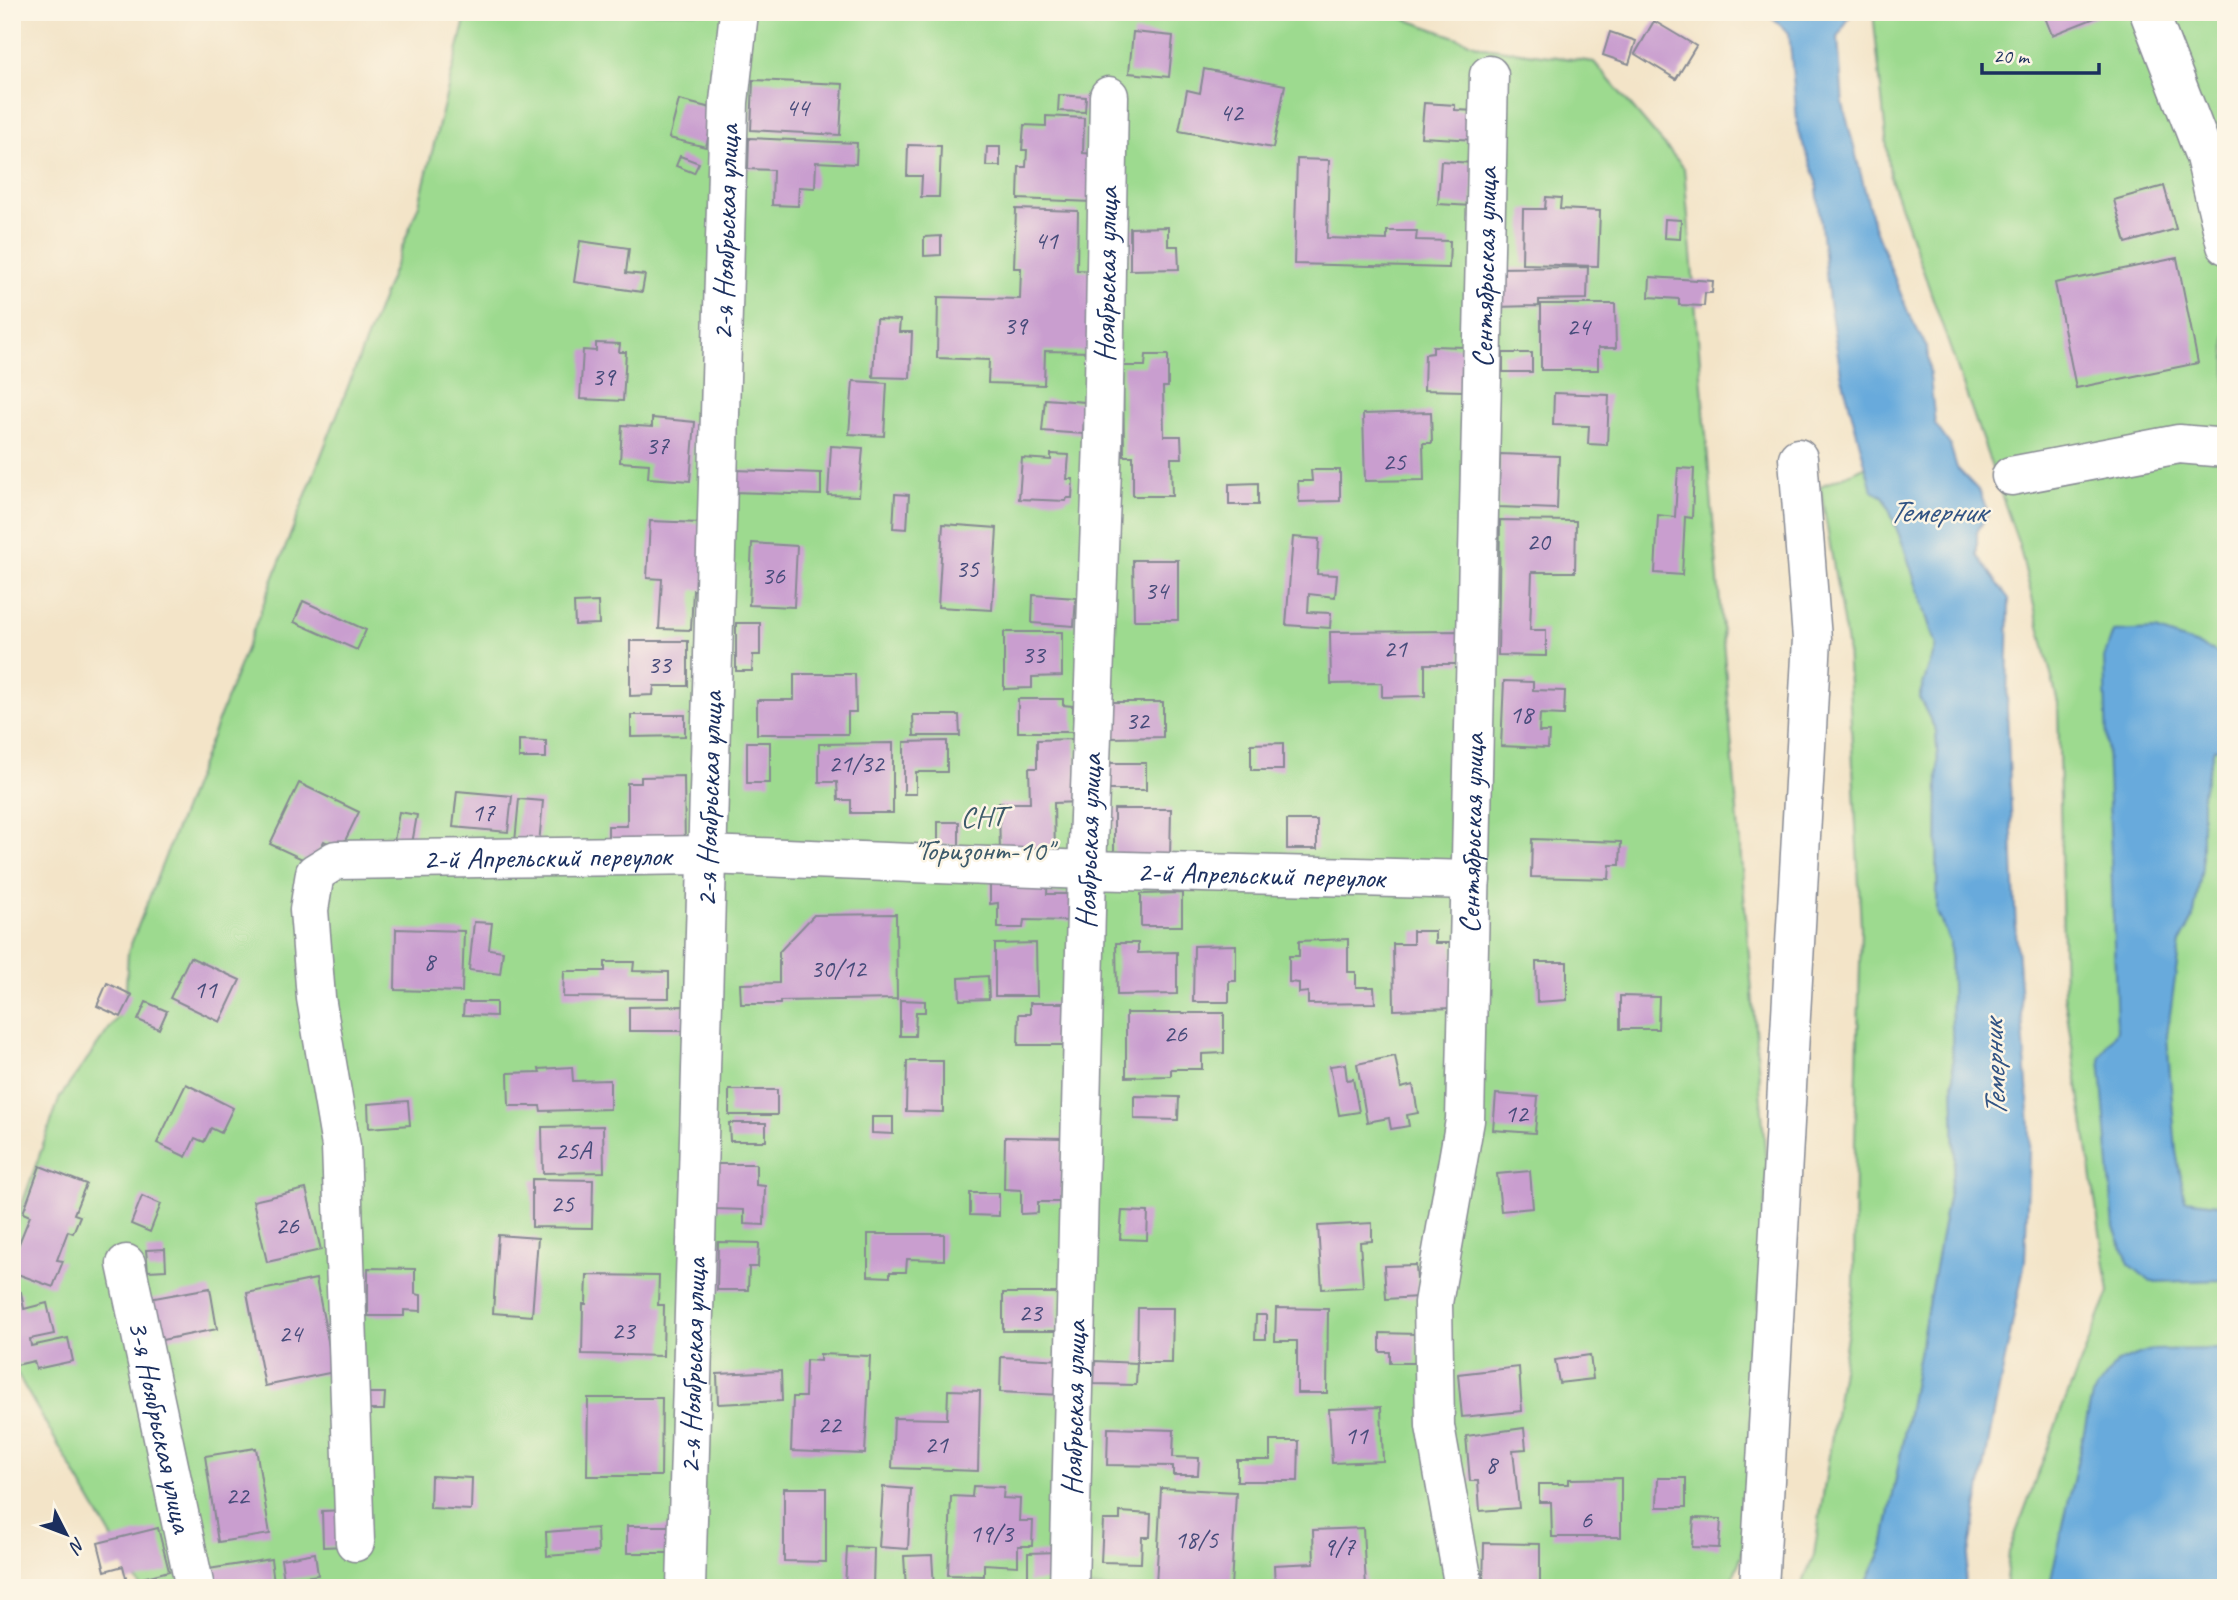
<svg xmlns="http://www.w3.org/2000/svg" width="2238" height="1600" viewBox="0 0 2238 1600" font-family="Caveat,sans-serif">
	<rect width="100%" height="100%" fill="#fcf5e5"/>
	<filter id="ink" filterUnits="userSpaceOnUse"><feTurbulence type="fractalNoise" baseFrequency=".0143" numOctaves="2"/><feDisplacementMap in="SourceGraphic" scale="14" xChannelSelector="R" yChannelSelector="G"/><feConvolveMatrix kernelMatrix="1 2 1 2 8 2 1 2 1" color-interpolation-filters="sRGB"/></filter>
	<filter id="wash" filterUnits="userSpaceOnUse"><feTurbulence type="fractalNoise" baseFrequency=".00686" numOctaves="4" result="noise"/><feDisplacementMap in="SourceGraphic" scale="28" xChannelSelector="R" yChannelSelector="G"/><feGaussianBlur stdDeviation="1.57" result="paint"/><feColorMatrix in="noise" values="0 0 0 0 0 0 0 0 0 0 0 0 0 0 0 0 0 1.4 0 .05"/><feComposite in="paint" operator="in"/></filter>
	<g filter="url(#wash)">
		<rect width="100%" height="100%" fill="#f3e4c8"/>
		<path fill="#9dda8f" stroke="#5c8476" stroke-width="2" d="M467,12H1386L1483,47L1594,62L1684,168L1767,1173L1742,1554L1729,1588H141L12,1365V1233L60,1097L125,1007L128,952L419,204Z
			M1873,12H2226V1588H2005L2009,1552L2061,1411L2109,1292L2064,994L2058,703L2019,545L1890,176Z
			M1867,466L1872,490L1884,497L1904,547L1936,646L1919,697L1936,731L1938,766L1937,912L1950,942L1955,1160L1883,1548L1864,1588H1801L1814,1555L1854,1289L1855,1142L1861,928L1847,645L1820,486Z"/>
		<path fill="#68aadc" stroke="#426c9d" stroke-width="2" d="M1765,12H1852L1838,38L1843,104L1874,226L1908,312L1927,348L1935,424L1950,445L1957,468L1980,492L1988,513L1977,532V555L2009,599L2007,709L2016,932L2030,1126L2025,1262L1992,1423L1963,1588H1864L1883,1548L1955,1160L1950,942L1937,912L1938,766L1936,731L1919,697L1936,646L1904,547L1884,497L1872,490L1841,373L1829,302L1816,178L1798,131L1789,33Z
			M2156,630L2212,650L2226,658V746L2214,749L2202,796V868L2193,919L2180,943L2167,1036L2176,1151L2185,1200L2226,1205V1280L2151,1282L2129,1264L2114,1228L2100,1057L2117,1030L2104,658L2113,632Z
			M2226,1349V1588H2049L2092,1396L2117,1362L2150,1350Z"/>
		<g id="blocks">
			<path fill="#c99ecf" d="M2043,12H2110L2052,35Z
				M1654,21L1696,46L1676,79L1635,54Z
				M1133,32L1173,36L1169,77L1129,73Z
				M1610,32L1636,41L1629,64L1603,55Z
				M1204,69L1285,85L1273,148L1179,131L1187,90L1200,93Z
				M753,80L843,84L840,135L751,130Z
				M1059,95L1086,97L1085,112L1058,111Z
				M679,100L715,109L706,147L669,138Z
				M1424,103L1455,105V110L1478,111L1476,140L1421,137Z
				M1046,116L1084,118L1083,153L1095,154L1092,202L1018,199L1019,167H1026L1027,150H1022L1024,125L1046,126Z
				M749,138L857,143L856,164L816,162L815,188L799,187L798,206L772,205L773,170L748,169Z
				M908,145L941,146L939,197H921L922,176H907Z
				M987,147H1000V166H986Z
				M680,156L699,163L694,173L676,166Z
				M1297,159L1329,160L1327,238L1387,240V231H1417L1416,240L1450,241L1449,268L1294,264Z
				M1441,161L1474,163L1472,206L1438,204Z
				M2164,186L2176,229L2126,243L2114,200Z
				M1546,197L1561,198L1560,209L1600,211L1598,266L1522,264L1523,209H1545Z
				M1016,209L1078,211L1077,270L1095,271L1092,352L1045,351L1044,385L988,383L989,360L937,358L938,297L1020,299L1021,268H1014Z
				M1665,219L1681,220L1680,239L1664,238Z
				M1168,227V246H1178L1179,269L1130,270V228Z
				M941,236V255L924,256V237Z
				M580,241L629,248L626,273L645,275L642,292L574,282Z
				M2177,258L2198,363L2076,388L2055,283Z
				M1588,267L1587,299L1539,300V306L1495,307V268Z
				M1650,277L1713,281L1712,293H1705L1704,306L1679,305V299L1649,297Z
				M1541,304H1615L1616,348H1598V370H1541Z
				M876,319L900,320L899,332H912L910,378L873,377Z
				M596,343L620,344L619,352H626L623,401L580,399L583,350L596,351Z
				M1433,346L1465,347L1464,391L1424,390L1425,354L1433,353Z
				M1503,353H1532V372H1503Z
				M1146,355H1168V387H1163L1164,436H1181L1182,458H1171L1172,496H1133V456H1124L1123,366H1145Z
				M853,381L887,383L884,436L849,434Z
				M1554,393L1609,395L1607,445L1588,444L1589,426L1553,425Z
				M1045,399L1085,402L1083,434L1042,431Z
				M1431,412L1432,443H1423L1424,480L1365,481L1363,414Z
				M652,418L695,422L690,481L648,478L649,464L620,462L622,425L652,427Z
				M831,446L863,448L859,496L828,495Z
				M1051,454L1069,455L1067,479H1073L1072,498H1067L1066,501L1019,499L1022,458L1051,460Z
				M1500,454L1559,456L1557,509L1498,507Z
				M1678,468L1694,469L1692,518L1685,517L1682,575L1655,573L1658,515L1675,517Z
				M733,470L821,473V495L732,492Z
				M1311,470H1340V501L1299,502L1298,481H1312Z
				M1258,483V505H1229V484Z
				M895,494L909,495L907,529L893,528Z
				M1500,520L1576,521L1575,572H1532L1530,630H1546V656L1498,655Z
				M650,521L700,523L706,590H693L691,630L659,629L662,579L647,578Z
				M943,524L997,528L992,610L938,607Z
				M1293,537L1319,539L1317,574L1337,575L1335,597L1309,594L1308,612L1331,613L1330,628L1286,625Z
				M752,543L797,546L794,607L749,605Z
				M1133,560H1178V620H1134Z
				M1033,595L1076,598L1074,626L1032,623Z
				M303,601L366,630L357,650L294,622Z
				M598,602L599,624L575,625L574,603Z
				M736,623H760V655H753L752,671H736Z
				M1461,631V664H1425V696L1382,697V683L1331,684L1330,632Z
				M1004,632H1062V676L1032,677V688L1004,689Z
				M630,641H688V686H654L653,695L630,696Z
				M794,674H855L856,712H848V734H757V700H794Z
				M1504,681L1533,682V690L1565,691L1564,715L1540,714L1539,732H1549L1548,748L1501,746Z
				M1018,699H1063V705L1073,706V732H1018Z
				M1110,702H1163V737L1110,738Z
				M631,715H685V736L631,737Z
				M913,715H959L960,736H914Z
				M1075,739L1079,802L1054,803L1055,854L1000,855L999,803H1030L1029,768H1037V740Z
				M519,740L546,741V758H519Z
				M947,741V772H916V794H904V742Z
				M747,742H770V783H747Z
				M893,743V813H851V800H838L837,782H819V744Z
				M1283,743V770H1251V744Z
				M1105,763H1146V790H1105Z
				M684,776L685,847H608V826H627V783H641V777Z
				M299,783L359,812L341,849L324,841L313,864L270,844Z
				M457,791L512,796L508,832L453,827Z
				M519,799L543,801L539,844L515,842Z
				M1114,809H1171L1170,859H1114Z
				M399,812L417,815L412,844L394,841Z
				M1287,820H1317V849H1287Z
				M938,822H959V845H938Z
				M1532,839L1621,842L1620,865H1610L1609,879L1531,877Z
				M990,876L1048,877L1047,894H1074V921L1024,920L1023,928H998V903L990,904Z
				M1182,893V926H1141V894Z
				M896,914L897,999L780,1001V1004H741L740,984L779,983V952L814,915Z
				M474,922L492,923L489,949L503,951L500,974L469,970Z
				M396,929L464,931L462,992L395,990Z
				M1413,931H1435V943H1453L1454,1008L1394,1010L1393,944H1413Z
				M1348,939V972H1356V987H1374L1375,1003L1308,1004V992L1299,993V983L1289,982V956H1299V941Z
				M1036,943L1037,996H995V944Z
				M1116,943H1138V953L1177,952V994L1117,995Z
				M1236,945V981H1229V1002H1193L1194,946Z
				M190,957L240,980L220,1022L170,998Z
				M605,962H634L633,971L669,972V998L563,997L564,971H605Z
				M1536,962H1567V1000L1537,1002Z
				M988,976L989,999L960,1000L959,978Z
				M107,983L132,995L121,1017L97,1006Z
				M1620,996L1659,997L1658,1029H1620Z
				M900,1000L925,1001V1012H916L915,1036H900Z
				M146,1002L167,1011L159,1029L138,1020Z
				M464,1002H496V1016L463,1015Z
				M1030,1003H1066V1045H1018L1019,1014H1030Z
				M685,1006V1031H629V1007Z
				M1126,1013H1224V1053L1202,1054V1069H1171V1076L1126,1077Z
				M1395,1056L1401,1088L1413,1085L1418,1113L1407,1115L1409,1126L1391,1129L1389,1118L1367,1122L1357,1064Z
				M907,1061H943V1112L906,1111Z
				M1345,1064L1347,1080L1353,1079L1359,1112L1339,1115L1330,1066Z
				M572,1067L573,1081L610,1080V1109L541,1111L540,1106H509L508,1073L540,1072L539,1069Z
				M186,1084L233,1108L221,1133L211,1128L204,1142L195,1138L186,1157L157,1143Z
				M729,1090H777V1115H729Z
				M1496,1094L1538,1097L1535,1133L1493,1130Z
				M1134,1096L1179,1097L1178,1120L1134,1119Z
				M408,1101L410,1125L369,1128L368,1104Z
				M872,1117H893V1134L872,1133Z
				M729,1123H766V1141H730Z
				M603,1126L604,1172L543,1173L542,1127Z
				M1005,1137L1063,1138L1062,1202H1038V1213L1021,1214V1190L1004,1189Z
				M716,1164H756V1185L765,1186L764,1225L744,1224V1210L715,1209Z
				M40,1166L86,1184L74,1214L80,1216L73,1233L68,1231L57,1260L63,1261L53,1287L12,1272V1261L30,1216L23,1213Z
				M1530,1171L1533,1208L1501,1211L1497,1174Z
				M532,1179L593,1180L592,1228L532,1227Z
				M306,1189L321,1250L267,1262L253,1201Z
				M970,1193H999V1216L970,1215Z
				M142,1196L161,1204L150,1232L131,1224Z
				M1122,1211L1148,1212L1147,1240L1120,1239Z
				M1372,1223V1241L1360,1242L1363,1287L1322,1289L1318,1226Z
				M868,1234H944V1260L907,1259L906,1272H890V1277L868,1276Z
				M498,1235L538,1238L532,1316L493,1313Z
				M718,1242L759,1243L758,1267H749L748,1290H717Z
				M165,1249L166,1270L148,1271L146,1250Z
				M1416,1265L1418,1297L1386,1299L1384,1266Z
				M368,1268L415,1269V1294L421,1295V1311L404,1310V1316H368Z
				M587,1275L659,1276L658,1305H664L663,1356L582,1354L583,1304H586Z
				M316,1279L334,1372L265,1386L247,1293Z
				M210,1288L217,1329L157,1341L149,1299Z
				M21,1292L24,1309L47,1303L54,1334L30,1339L31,1346L68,1338L73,1361L36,1369L34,1361L12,1366V1294Z
				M1003,1293H1058L1057,1331H1003Z
				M1138,1308H1173L1172,1363H1137L1136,1385L1094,1384L1095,1361L1137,1363Z
				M1276,1308L1328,1309L1327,1393H1297V1341H1275Z
				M1256,1315H1266V1339H1255Z
				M1380,1333L1416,1334V1363H1390V1352H1380Z
				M820,1354L870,1356L865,1454L791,1451L793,1397H805L806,1360L820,1361Z
				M1590,1355L1593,1379L1559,1383L1555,1360Z
				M1001,1357L1064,1360L1062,1395L1000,1392Z
				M1519,1367L1522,1411L1462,1417L1458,1374Z
				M781,1371L782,1401L718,1404L717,1374Z
				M948,1390L980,1391L978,1471L892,1468L894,1418L947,1419Z
				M366,1393H385L384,1410H366Z
				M588,1398H662L661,1476H587Z
				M1381,1407L1383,1461L1332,1463L1329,1409Z
				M1108,1428L1174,1430L1173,1457L1199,1458L1198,1475H1173V1466L1107,1465Z
				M1524,1428L1526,1449L1513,1450L1519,1508L1480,1511L1478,1481H1470L1466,1436Z
				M1270,1441H1299L1298,1481H1237V1460H1270Z
				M256,1448L270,1534L218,1542L205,1456Z
				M431,1476L472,1478L471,1510L430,1508Z
				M1621,1478V1537H1552L1551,1502H1539V1484H1569V1479Z
				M1658,1478H1686V1507H1657Z
				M973,1486L1004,1487L1003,1498L1020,1499L1019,1521H1033L1032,1546H1018V1566L984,1564V1576L948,1575L951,1496L972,1497Z
				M883,1487L911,1489L908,1549L879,1547Z
				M784,1488H826V1562L784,1561Z
				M1161,1488L1236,1492L1231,1588L1156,1586Z
				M345,1510L346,1546L323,1547L322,1511Z
				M1120,1512L1151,1514L1150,1537H1142L1141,1563L1101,1562L1103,1520H1120Z
				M1694,1518L1721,1519L1719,1548L1692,1547Z
				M627,1526H673L672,1553H627Z
				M158,1528L169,1571L127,1582L123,1566L105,1571L98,1543Z
				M597,1528L598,1552L547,1556L546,1532Z
				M1363,1528L1366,1588H1275L1274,1565L1314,1563L1313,1530Z
				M1484,1543L1540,1544V1588H1483Z
				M847,1547L874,1548L873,1588H845Z
				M1057,1552L1058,1580L1028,1582V1553Z
				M315,1553L318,1575L284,1580L281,1559Z
				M932,1555L934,1588H906L904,1556Z
				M271,1559L274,1582L285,1581L287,1588H198L196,1571Z"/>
		</g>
	</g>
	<g filter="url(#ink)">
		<use href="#blocks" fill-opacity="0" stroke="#878a93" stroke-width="2"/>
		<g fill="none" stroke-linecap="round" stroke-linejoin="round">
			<g stroke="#878a93" stroke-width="41">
				<g id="minor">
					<path d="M2149,12L2205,157L2226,245"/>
					<path d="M2011,476L2179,444L2226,448"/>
					<path id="s1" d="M126,1264L195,1588"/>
					<path id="s2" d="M355,1542L341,1146L316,998L309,910L315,873L336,860L707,855L1087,870L1471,880"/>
					<path id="s3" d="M686,1588L729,102L739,12"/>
					<path id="s4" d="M1069,1588L1087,870L1103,441L1109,96"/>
					<path id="s5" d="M1464,1588L1435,1426L1433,1303L1465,1120L1489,75"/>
					<path d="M1759,1588L1812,639L1798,458"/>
				</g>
			</g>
			<use href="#minor" stroke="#fff" stroke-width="38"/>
		</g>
	</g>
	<g text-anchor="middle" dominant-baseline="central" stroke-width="5" stroke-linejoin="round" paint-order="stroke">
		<g font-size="26" fill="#464b7a">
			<text x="797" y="107">44</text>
			<text x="1231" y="112">42</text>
			<text x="1046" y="240">41</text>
			<text x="1015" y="325">39</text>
			<text x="1578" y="326">24</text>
			<text x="603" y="376">39</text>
			<text x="657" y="445">37</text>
			<text x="1394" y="461">25</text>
			<text x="1538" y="541">20</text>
			<text x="967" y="568">35</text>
			<text x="773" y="575">36</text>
			<text x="1156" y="590">34</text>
			<text x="1395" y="648">21</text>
			<text x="1033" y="654">33</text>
			<text x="659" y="664">33</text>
			<text x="1521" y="714">18</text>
			<text x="1137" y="720">32</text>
			<text x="856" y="763">21/32</text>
			<text x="483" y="812">17</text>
			<text x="429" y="961">8</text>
			<text x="838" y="968">30/12</text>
			<text x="205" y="989">11</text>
			<text x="1175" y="1033">26</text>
			<text x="1516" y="1113">12</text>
			<text x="573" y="1150">25А</text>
			<text x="562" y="1203">25</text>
			<text x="287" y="1225">26</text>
			<text x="1030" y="1312">23</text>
			<text x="623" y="1330">23</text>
			<text x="290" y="1333">24</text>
			<text x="829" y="1424">22</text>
			<text x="1356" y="1435">11</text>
			<text x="936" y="1444">21</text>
			<text x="1491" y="1464">8</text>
			<text x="237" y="1495">22</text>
			<text x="1586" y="1519">6</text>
			<text x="991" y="1533">19/3</text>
			<text x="1196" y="1539">18/5</text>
			<text x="1339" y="1546">9/7</text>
		</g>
		<g font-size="30" fill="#1b2f5e" stroke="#fcf5e5">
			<text stroke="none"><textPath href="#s3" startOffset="1356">2-я Ноябрьская улица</textPath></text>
			<text stroke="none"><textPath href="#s5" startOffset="1326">Сентябрьская улица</textPath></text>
			<text stroke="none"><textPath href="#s4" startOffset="1314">Ноябрьская улица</textPath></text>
			<text stroke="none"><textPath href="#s3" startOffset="789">2-я Ноябрьская улица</textPath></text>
			<text stroke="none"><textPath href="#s5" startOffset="760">Сентябрьская улица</textPath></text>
			<text stroke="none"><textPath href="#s4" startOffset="747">Ноябрьская улица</textPath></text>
			<text stroke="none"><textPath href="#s2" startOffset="908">2-й Апрельский переулок</textPath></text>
			<text stroke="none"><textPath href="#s2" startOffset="1622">2-й Апрельский переулок</textPath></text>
			<text stroke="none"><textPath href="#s3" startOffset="222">2-я Ноябрьская улица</textPath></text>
			<text stroke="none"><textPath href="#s4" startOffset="180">Ноябрьская улица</textPath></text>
			<text stroke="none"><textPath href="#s1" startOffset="166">3-я Ноябрьская улица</textPath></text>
		</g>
		<g font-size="30" fill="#3c5a6a" stroke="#fcf5e5">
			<text x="983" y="816">СНТ<tspan x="983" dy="34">"Горизонт-10"</tspan></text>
		</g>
		<g font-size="32" font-style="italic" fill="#325484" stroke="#fcf5e5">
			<text x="1937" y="511">Темерник</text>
			<text transform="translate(1994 1069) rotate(-92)">Темерник</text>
		</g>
	</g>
	<rect width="2238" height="1600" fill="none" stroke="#fcf5e5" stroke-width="42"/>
	<g transform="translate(66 1534) rotate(132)" stroke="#fcf5e5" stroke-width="5" paint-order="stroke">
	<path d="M0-5L12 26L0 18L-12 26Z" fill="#1b2f5e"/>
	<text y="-10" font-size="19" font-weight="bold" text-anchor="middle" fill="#1b2f5e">N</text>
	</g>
	<path d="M1982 63v10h117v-10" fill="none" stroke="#1b2f5e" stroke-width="3.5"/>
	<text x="1993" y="63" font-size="21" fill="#1b2f5e" stroke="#fcf5e5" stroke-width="5" paint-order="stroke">20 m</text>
</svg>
